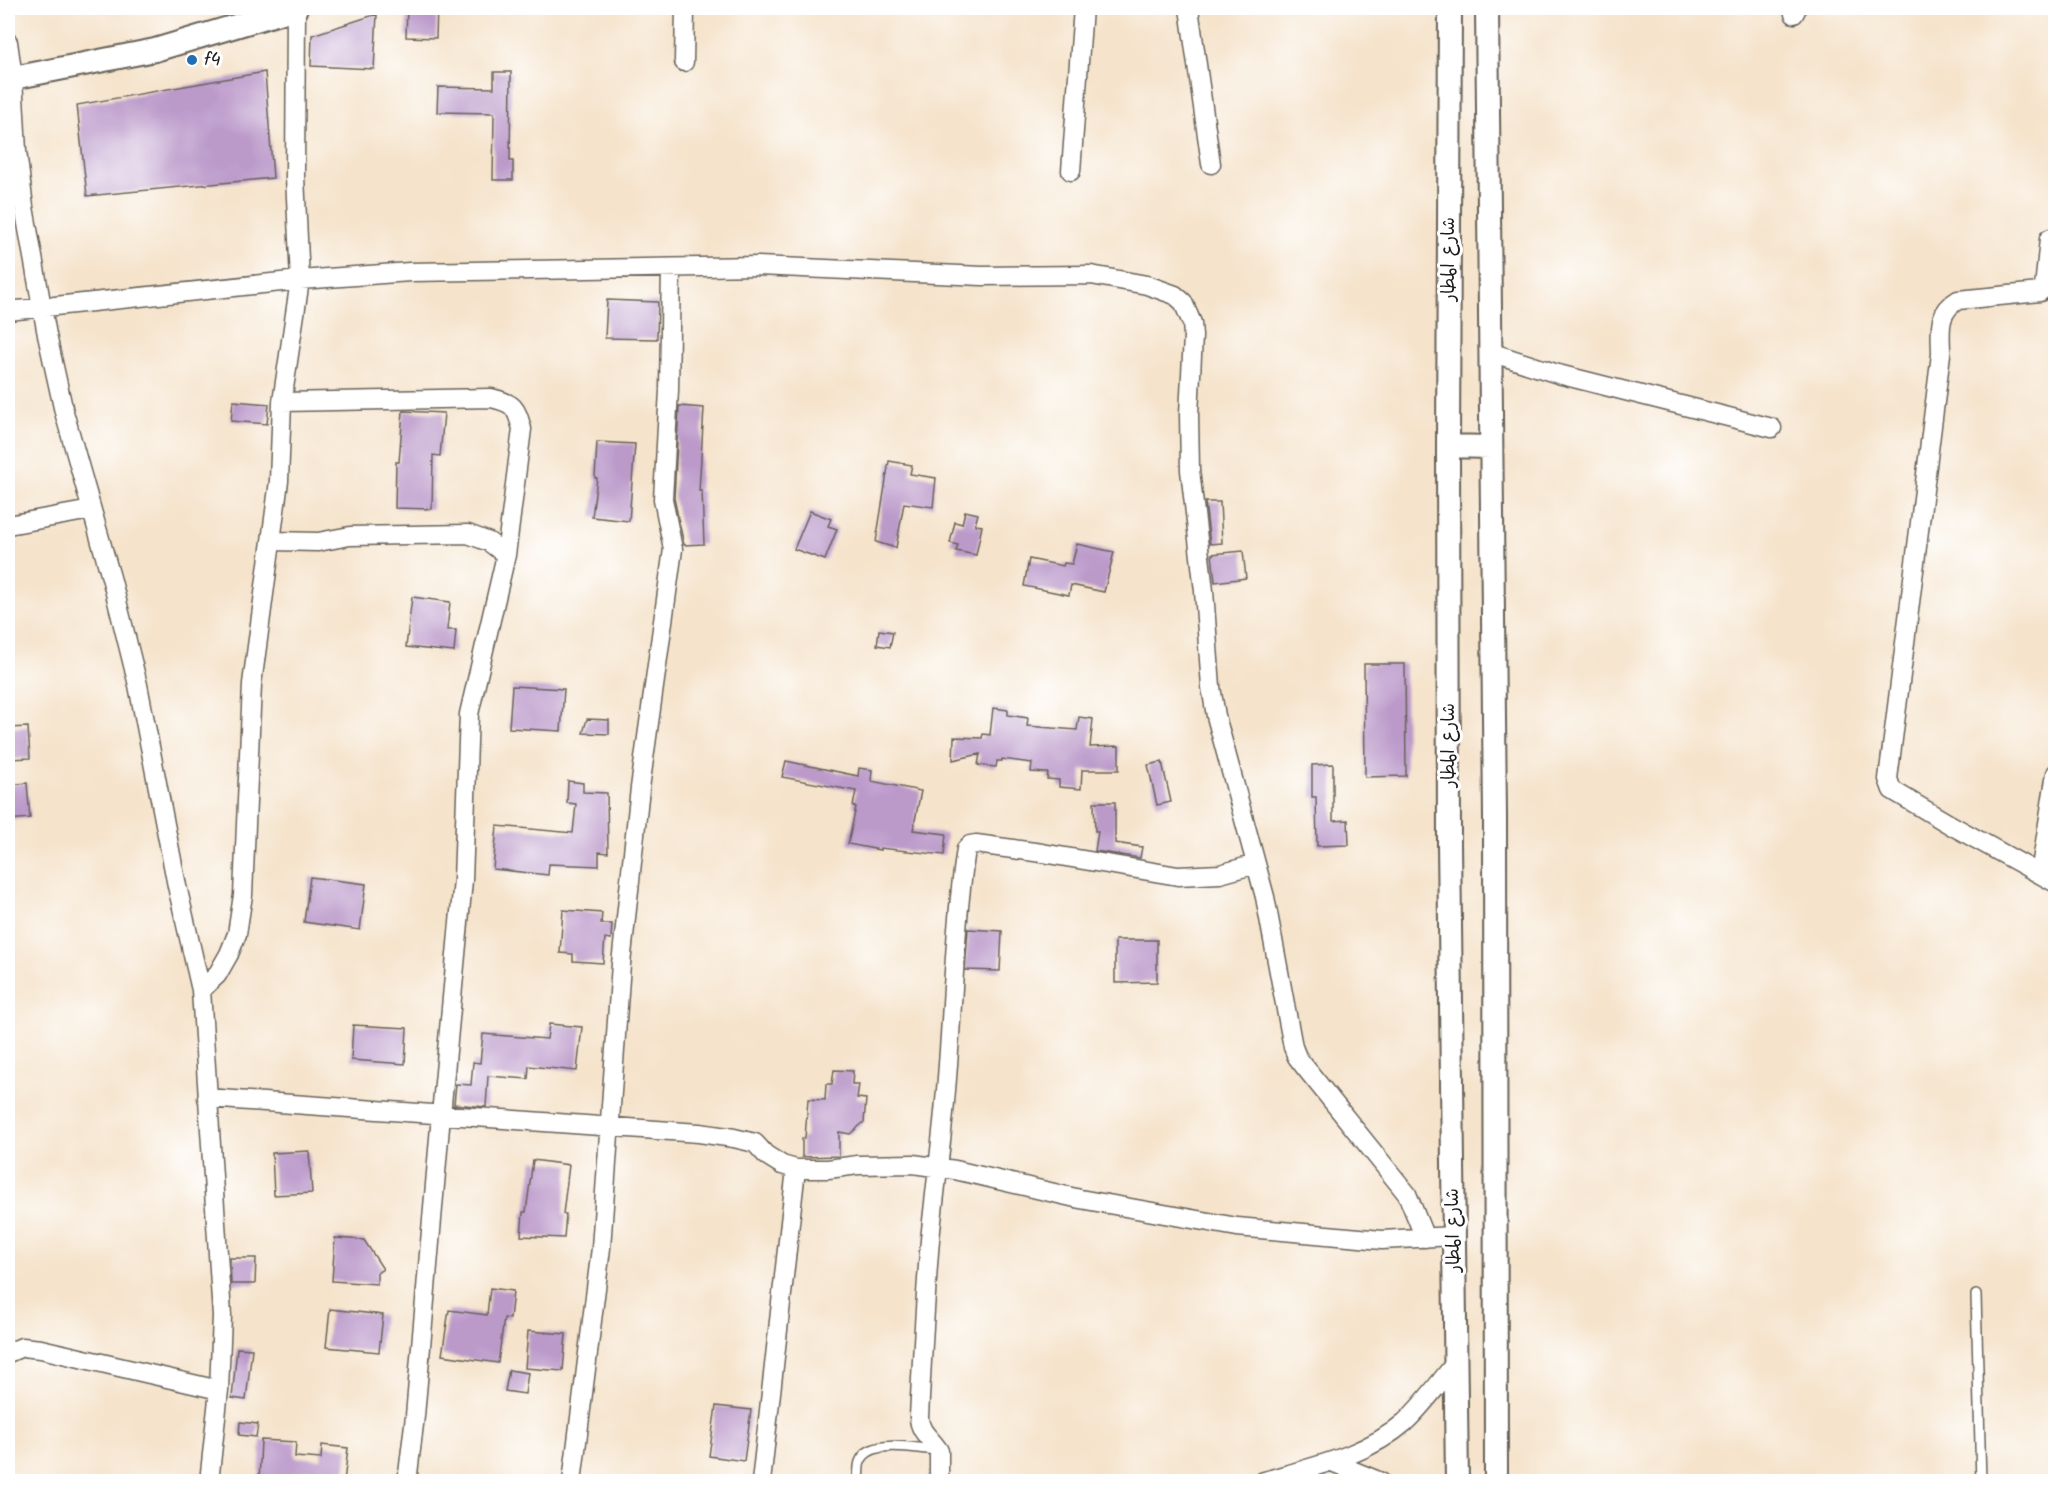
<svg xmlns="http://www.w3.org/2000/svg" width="2063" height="1489" viewBox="0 0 2063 1489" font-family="Kalam,'Playpen Sans Arabic',sans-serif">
	<rect width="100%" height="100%" fill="#fff"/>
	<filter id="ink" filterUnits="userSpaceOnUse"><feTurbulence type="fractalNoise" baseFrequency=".0167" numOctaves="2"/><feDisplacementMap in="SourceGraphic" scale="12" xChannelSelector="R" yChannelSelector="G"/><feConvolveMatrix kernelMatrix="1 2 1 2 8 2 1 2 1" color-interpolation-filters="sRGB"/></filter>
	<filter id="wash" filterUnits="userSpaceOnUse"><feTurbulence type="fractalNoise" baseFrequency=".008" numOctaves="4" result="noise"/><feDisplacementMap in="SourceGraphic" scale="24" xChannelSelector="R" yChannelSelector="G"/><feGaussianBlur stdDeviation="1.35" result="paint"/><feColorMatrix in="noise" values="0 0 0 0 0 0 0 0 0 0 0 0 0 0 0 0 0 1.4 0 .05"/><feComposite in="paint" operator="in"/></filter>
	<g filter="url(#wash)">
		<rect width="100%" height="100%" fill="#f5e3cb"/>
		<g id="blocks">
			<path fill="#bb9aca" d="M407,8H437L436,38L406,37Z
				M377,14L374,69L311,66L312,35Z
				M265,72L273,178L87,196L77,105Z
				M494,72H511L510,161H513V180H493L494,113L437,112L438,87L494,88Z
				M607,300L658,302L657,339L605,338Z
				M233,401L269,404L267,424L231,421Z
				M679,406L704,408L699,491H702L704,544L684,545L674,498Z
				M403,411L444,413L440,456L433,455L432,509L395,508L396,462H399Z
				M597,442L635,444L629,521L592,517L597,478H595Z
				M889,461L912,465L910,474L936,478L933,507L904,503L896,548L876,542Z
				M1205,502H1220L1222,543L1210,544Z
				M810,511L831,519L828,526L837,529L825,560L794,549Z
				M965,511L978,514L975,525L982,526L976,555L956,551L958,545L950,543L955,522L962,524Z
				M1077,544L1114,552L1104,592L1071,585L1069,595L1024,586L1029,559L1063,566L1064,563L1072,564Z
				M1243,551L1246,578L1215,582L1212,554Z
				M412,597L450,602L447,630H456L454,652L406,647Z
				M879,630L893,632L890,647L877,645Z
				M1364,664H1405L1406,776L1365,777Z
				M512,686L564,689L561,731L509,728Z
				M993,708L1008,710V715L1028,718L1027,726L1077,730L1079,717L1093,719L1090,747L1119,746V770H1082L1081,789L1059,787V780L1047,779L1048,773L1031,772L1032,763L1002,759V761H997L996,767L978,765L980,754L953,760L954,737L982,738L983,734L990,735Z
				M587,719L609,720V734L583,733Z
				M28,727L30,758L8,759V728Z
				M786,761L858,776L859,768L872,770L871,781L921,791L913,830L946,834L944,855L880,848V850L848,844L856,807L853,806L856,791L782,777Z
				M1162,762L1171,802L1157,805L1148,765Z
				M1333,764V821L1348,820L1349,845L1317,846L1316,797H1312V765Z
				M568,781L583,783V792L607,793L608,853L599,852V866L549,864L548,875L493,869L497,826L573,833L576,804L567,803Z
				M27,783L30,818L8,820V785Z
				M1094,802H1115V843L1142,847L1140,858L1095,851L1098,831H1095Z
				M310,877L366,884L360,930L304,922Z
				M563,910L602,913L601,924H612L611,939L605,938L603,963L573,961V954L560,953Z
				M968,929L1002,931L1000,971L965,970Z
				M1115,940H1157V982L1115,983Z
				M549,1024L582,1027L577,1071L529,1066L528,1079L488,1076L486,1107L454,1104L456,1084L471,1085L473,1062L480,1063L483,1034L547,1039Z
				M353,1025L407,1028L405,1064L351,1060Z
				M834,1070L853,1071L852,1084H859L857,1098L866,1099L864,1122L850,1134L839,1132V1156L802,1157V1138H805L808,1099L825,1100L826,1084H832Z
				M309,1151L312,1193L274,1195L272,1153Z
				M533,1160L569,1165L563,1214H566L564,1238L521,1236L523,1212H526Z
				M335,1238L364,1240L383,1269L377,1273V1284L332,1281Z
				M230,1258H256L255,1284H231Z
				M490,1288L513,1291L510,1319L504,1318L498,1363L442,1355L449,1310L487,1315Z
				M330,1309L383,1315L379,1352L326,1347Z
				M528,1331L566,1334L563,1371L525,1368Z
				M237,1348L252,1349L246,1400L232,1398Z
				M509,1370L528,1373L525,1394L505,1391Z
				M716,1406L751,1410L744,1461L709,1456Z
				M240,1422L258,1424L256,1437L239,1435Z
				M261,1440L296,1442L295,1457L321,1459L322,1445L348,1448L344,1482H259Z"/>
		</g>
	</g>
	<g filter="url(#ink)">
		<use href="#blocks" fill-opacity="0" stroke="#686259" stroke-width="1.5"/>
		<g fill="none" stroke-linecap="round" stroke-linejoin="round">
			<g stroke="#686259" stroke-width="12">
				<path id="service" d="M1976,1295L1981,1482
					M858,1482C859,1476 858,1467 860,1462C869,1437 916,1449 937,1450"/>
			</g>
			<g stroke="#686259" stroke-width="21">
				<path id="minor" d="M1189,8L1211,164
					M1794,14L1797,8
					M8,42L13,78L17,151L24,207L47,335L64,412L112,581L138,685L177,886L201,990L222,1316L219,1390L209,1482
					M684,62L685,8
					M1071,171L1083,8
					M2056,236L2049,239L2044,288L2040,292L1958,300C1936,313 1941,332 1941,354L1888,779L1892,790L1949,824L2056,883
					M8,311L300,280L410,272L758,266L982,276L1091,275L1147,285L1175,295L1183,302L1192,323L1193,336L1189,414L1190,470L1204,591L1211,687L1216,716L1265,897L1293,1047L1297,1057L1304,1066L1407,1194L1425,1238
					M1490,352L1558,374L1772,428
					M282,402L491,398C514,403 516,407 522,429L506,555L469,714L463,880L441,1115L415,1416L407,1482
					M8,525L91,510
					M272,541L318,542L350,536L468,534L489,542L506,555
					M2040,874L2056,773
					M201,990L217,975L229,954L237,934L243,895L252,684L279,481L282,402L300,280L295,177L296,8
					M207,1098L699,1133L734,1138L755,1143L766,1155L782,1165L796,1169H828L858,1165L913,1164L955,1170L1080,1199L1237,1227L1382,1240L1453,1236
					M8,1353L22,1347L41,1349L219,1390
					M1332,1462L1381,1482
					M572,1482L601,1248L621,964L640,788L673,549L663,499L669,390L671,268
					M761,1482L796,1169
					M939,1482V1451C932,1439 919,1432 919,1417C922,1358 925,1299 930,1240C935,1190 942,1140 946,1090C953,1010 954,929 966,849L970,845L976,844L1042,853L1178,876L1220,874L1256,864
					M1261,1482C1311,1467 1365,1457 1405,1422C1424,1404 1440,1382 1456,1362"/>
			</g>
			<g stroke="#686259" stroke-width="26">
				<path id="tertiary" d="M1450,8L1448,446L1449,843L1457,1482
					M1487,8L1495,817L1496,1482
					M8,79L155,50L296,8
					M1448,446L1491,447"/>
			</g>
			<use href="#service" stroke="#fff" stroke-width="9"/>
			<use href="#minor" stroke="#fff" stroke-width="18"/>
			<use href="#tertiary" stroke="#fff" stroke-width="22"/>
		</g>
	</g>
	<circle fill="#1f6fb2" stroke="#fff" stroke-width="2" cx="192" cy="60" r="6"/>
	<g text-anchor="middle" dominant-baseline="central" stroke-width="6" stroke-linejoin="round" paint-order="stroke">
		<g font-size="18" fill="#1c1c1c" stroke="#fff" text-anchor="start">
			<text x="204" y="60">f4</text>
		</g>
		<g font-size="18" fill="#1c1c1c" stroke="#fff">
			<text transform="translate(1449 259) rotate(-90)">شارع المطار</text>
			<text transform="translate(1449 745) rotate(-90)">شارع المطار</text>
			<text transform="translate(1454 1230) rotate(-91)">شارع المطار</text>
		</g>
	</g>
	<rect width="2063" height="1489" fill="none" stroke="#fff" stroke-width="30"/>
</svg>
